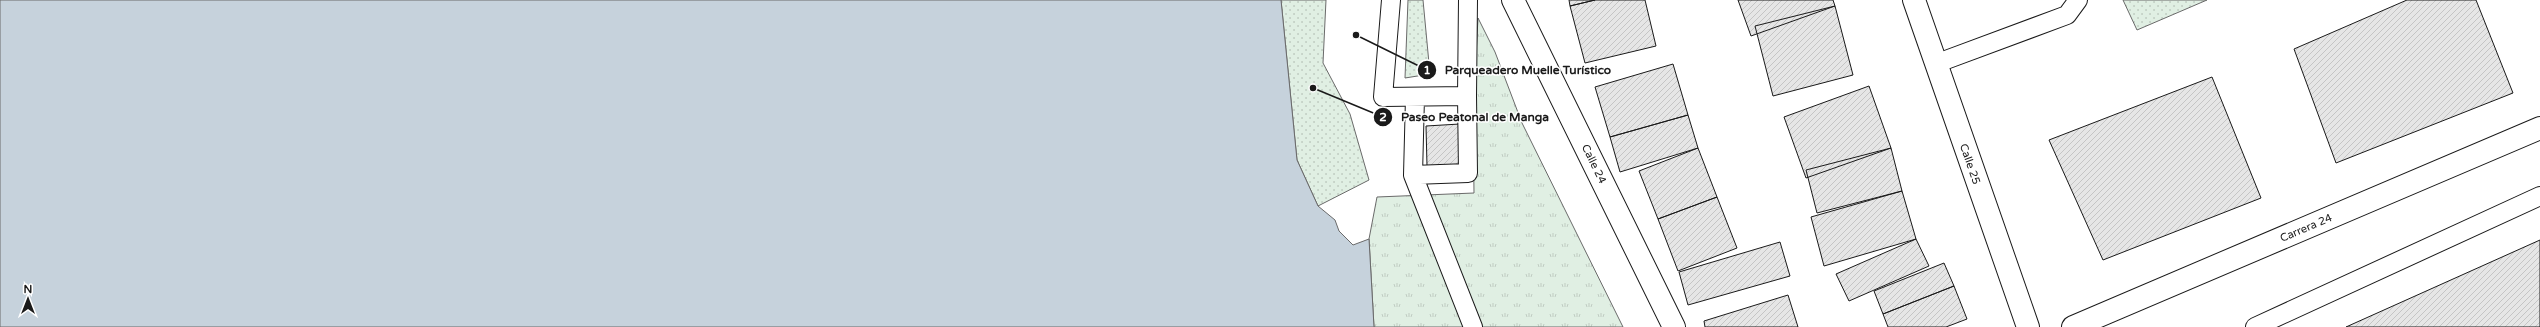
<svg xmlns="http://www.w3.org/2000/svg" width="2540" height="327" viewBox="0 0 2540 327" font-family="'Varela Round',sans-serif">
	<defs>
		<pattern id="grass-tufts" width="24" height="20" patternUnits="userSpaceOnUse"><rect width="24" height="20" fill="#e0efe3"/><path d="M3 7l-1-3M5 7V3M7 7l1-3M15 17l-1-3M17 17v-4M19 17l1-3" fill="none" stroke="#c0ccc2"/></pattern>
		<pattern id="park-dots" width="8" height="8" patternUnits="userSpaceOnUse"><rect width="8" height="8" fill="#e0efe3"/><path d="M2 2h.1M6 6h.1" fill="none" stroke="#c0ccc2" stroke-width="1.8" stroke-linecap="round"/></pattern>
		<pattern id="building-hatch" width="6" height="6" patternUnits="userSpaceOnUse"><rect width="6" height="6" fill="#e6e6e6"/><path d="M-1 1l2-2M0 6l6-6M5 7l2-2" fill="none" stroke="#c5c5c5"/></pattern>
	</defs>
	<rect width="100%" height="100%" fill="#fff"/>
	<path fill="url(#grass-tufts)" stroke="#6a6a6a" d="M1478,18L1495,52L1522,123L1623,327H1374L1369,239L1377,197L1474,193L1473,112Z"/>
	<path fill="url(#park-dots)" stroke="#6a6a6a" d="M1281,0H1326L1323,63L1350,114L1369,180L1318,206L1297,160Z
		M1408,0H1423L1430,74L1405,78Z
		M2123,0H2207L2137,30Z"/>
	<path fill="#c6d2dc" stroke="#6a6a6a" d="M0,0H1281L1297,160L1318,206L1335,220L1339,231L1353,245L1369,239L1374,327H0Z"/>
	<path fill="url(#building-hatch)" stroke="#1a1a1a" d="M1569,0H1595L1570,6Z
		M1595,0H1645L1656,46L1585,63L1570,6Z
		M1738,0H1833L1835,6L1751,36Z
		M2407,0H2476L2513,93L2336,163L2294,49Z
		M1835,6L1853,75L1773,96L1755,26Z
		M1673,64L1688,115L1610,137L1595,87Z
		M2212,77L2261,198L2103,260L2049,140Z
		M1869,86L1891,148L1806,178L1784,117Z
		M1688,115L1698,148L1620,172L1610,137Z
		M1460,124L1462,164L1427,166L1426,126Z
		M1698,148L1717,197L1658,219L1639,171Z
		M1891,148L1902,191L1817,213L1806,170Z
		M1902,191L1916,239L1824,266L1811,217Z
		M1717,197L1737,248L1678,271L1658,219Z
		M1916,239L1929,266L1849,301L1836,274Z
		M2540,240V327H2346Z
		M1780,242L1790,276L1688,305L1679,272Z
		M1944,263L1954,286L1883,314L1874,291Z
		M1954,286L1967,319L1946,327H1888L1883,314Z
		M1788,295L1798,327H1705L1704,321Z"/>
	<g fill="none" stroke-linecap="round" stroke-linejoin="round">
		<g stroke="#1a1a1a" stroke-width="20">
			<path id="lane" d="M1391,0L1383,97L1467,96L1468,0
				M1935,64L2067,15L2078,0
				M1415,97L1413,175L1468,173L1467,96
				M1413,175L1473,327
				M2255,327L2540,196"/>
		</g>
		<g stroke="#1a1a1a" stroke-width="24">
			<path id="street" d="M1513,0L1674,327"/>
		</g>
		<g stroke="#1a1a1a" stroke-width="24">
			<path id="secondary" d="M1914,0L2028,327
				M2073,327L2540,128"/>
		</g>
		<use href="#lane" stroke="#fff" stroke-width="18"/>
		<use href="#street" stroke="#fff" stroke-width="22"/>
		<use href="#secondary" stroke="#fff" stroke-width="22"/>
	</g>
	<g text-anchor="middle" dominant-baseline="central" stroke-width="3" stroke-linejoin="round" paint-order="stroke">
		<g font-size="11" fill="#1a1a1a" stroke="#fff">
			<text transform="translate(1594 164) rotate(64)">Calle 24</text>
			<text transform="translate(1970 164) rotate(71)">Calle 25</text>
			<text transform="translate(2306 228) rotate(-23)">Carrera 24</text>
		</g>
	</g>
	<path fill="none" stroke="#1a1a1a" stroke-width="1.5" d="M1356 35L1427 70M1313 88L1383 117"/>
	<g fill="#1a1a1a" stroke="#fff" stroke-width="1.5">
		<circle cx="1356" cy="35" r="4"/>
		<circle cx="1313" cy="88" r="4"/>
		<circle cx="1427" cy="70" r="10"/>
		<circle cx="1383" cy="117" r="10"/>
	</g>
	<g font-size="12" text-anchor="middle" font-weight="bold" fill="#fff">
		<text x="1427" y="74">1</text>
		<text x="1383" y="121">2</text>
	</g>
	<g font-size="12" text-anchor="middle" font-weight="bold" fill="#1a1a1a" stroke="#fff" stroke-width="3" stroke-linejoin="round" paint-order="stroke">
		<text x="1528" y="74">Parqueadero Muelle Turístico</text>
		<text x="1475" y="121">Paseo Peatonal de Manga</text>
	</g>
	<g transform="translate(28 299)" stroke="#ffffff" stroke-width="3" paint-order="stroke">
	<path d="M0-3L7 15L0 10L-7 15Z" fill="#1a1a1a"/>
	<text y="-6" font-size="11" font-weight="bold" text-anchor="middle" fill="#1a1a1a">N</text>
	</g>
</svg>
